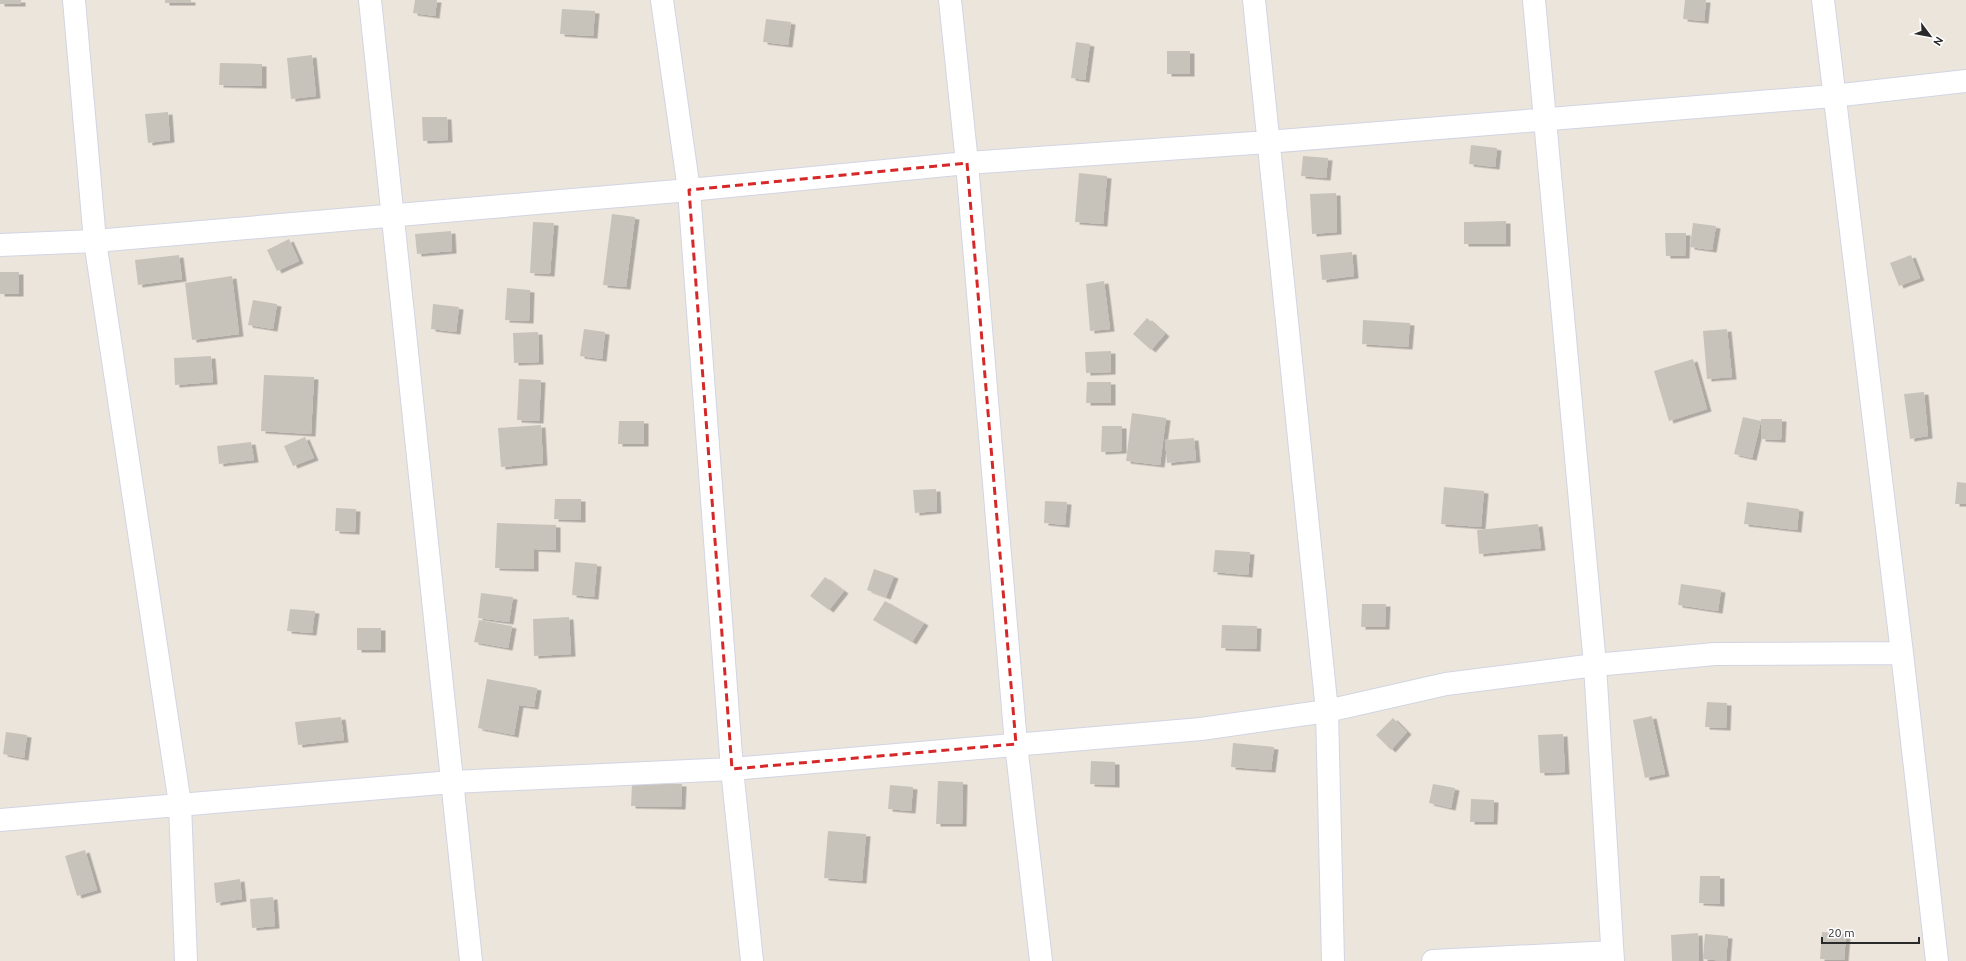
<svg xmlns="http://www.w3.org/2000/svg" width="1966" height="961" viewBox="0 0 1966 961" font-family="Ubuntu,sans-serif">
	<defs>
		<filter id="shadow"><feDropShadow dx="4.5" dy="2.5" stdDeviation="0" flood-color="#0004"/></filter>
	</defs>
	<rect width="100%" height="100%" fill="#ece5dc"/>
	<path fill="#c7c3bb" filter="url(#shadow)" d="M0,0H21V4H0Z
		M165,0H191V3H165Z
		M415,0H437L435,16L413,13Z
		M1685,0H1706L1704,21L1683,19Z
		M562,9L595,11L593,36L560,34Z
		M766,19L791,22L788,45L763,42Z
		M1076,42L1090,44L1085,80L1071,78Z
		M1167,51H1190V74H1167Z
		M312,55L316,96L291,99L287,58Z
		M220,63L262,64V86L219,85Z
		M168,112L170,140L148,143L145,114Z
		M422,117H447L448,140L423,141Z
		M1471,145L1497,148L1495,167L1469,164Z
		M1303,156L1328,158L1326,178L1301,176Z
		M1079,173L1107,176L1103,224L1075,222Z
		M1336,193L1337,232L1312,234L1310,194Z
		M612,214L635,217L626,287L603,285Z
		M1506,221V244H1464V222Z
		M533,222L554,223L550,274L530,273Z
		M1693,223L1716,226L1712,250L1690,247Z
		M451,231L452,251L417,254L415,234Z
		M1665,233H1686L1685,256H1666Z
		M289,239L299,261L277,271L267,250Z
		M1352,252L1354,276L1322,280L1320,255Z
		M179,255L182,279L138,285L135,260Z
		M1911,255L1920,278L1899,286L1890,263Z
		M0,272H19V294H0Z
		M232,276L239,334L192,340L185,283Z
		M1104,281L1110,329L1090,331L1086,284Z
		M507,288L530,290L529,321L505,320Z
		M253,300L277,304L273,329L248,325Z
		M433,304L459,307L456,332L431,329Z
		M1147,318L1165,334L1151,350L1133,334Z
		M1363,320L1410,323L1408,347L1362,344Z
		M584,329L605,332L602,359L580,356Z
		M1727,329L1732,377L1707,379L1703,331Z
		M538,332L539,362L514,363L513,333Z
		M1111,351V372L1086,373L1085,352Z
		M211,356L213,382L175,385L174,358Z
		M1693,359L1707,409L1669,421L1654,371Z
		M264,375L314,377L311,434L261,431Z
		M519,379L541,380L539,421L517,420Z
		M1087,382H1111V403H1086Z
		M1924,392L1928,436L1910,439L1904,394Z
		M1132,413L1166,418L1160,465L1126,461Z
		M1743,417L1761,421L1752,458L1734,454Z
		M1761,419H1782L1781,440L1761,439Z
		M619,421H644V444H618Z
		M541,425L543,463L501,467L498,428Z
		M1102,426H1122V451L1101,452Z
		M305,437L314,458L293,466L284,446Z
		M1194,438L1196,460L1167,463L1165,440Z
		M251,442L254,460L219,464L217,446Z
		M1957,482L1966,483V504H1955Z
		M1444,487L1484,491L1481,527L1441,524Z
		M936,489L937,511L915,513L913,490Z
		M555,499H581V520L554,519Z
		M1045,501L1067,502L1065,525L1044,523Z
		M1747,502L1799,509L1797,530L1744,524Z
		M336,508L356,509L355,532L335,531Z
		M497,523L556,525V550L534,549V569L495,568Z
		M1538,524L1541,548L1479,554L1477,530Z
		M1215,550L1250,552L1248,575L1213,572Z
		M575,562L597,564L594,597L572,595Z
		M874,569L894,576L886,597L867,590Z
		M825,577L844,591L829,610L810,596Z
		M1681,584L1721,590L1718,611L1678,605Z
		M481,593L513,597L509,622L478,618Z
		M885,601L924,623L912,642L873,620Z
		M1362,604H1386L1385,627H1361Z
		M290,609L315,611L312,633L287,631Z
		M569,617L571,654L534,656L533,619Z
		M479,620L512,626L508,648L474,642Z
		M1222,625L1257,626L1256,649L1221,648Z
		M357,628H381V650H357Z
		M487,679L537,688L534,707L519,705L514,735L478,728Z
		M1707,702L1727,703L1726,728L1705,727Z
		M1652,716L1665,774L1645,778L1633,720Z
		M341,717L344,740L298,745L295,722Z
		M1393,718L1407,732L1391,750L1376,735Z
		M6,732L27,735L24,758L3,754Z
		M1563,734L1565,772L1540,773L1538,735Z
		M1233,743L1274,747L1271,770L1231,767Z
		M1091,761L1115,762V785L1090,784Z
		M938,781L963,782L962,824H936Z
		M632,783L682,784L681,807L631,806Z
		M1433,784L1455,788L1451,808L1429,803Z
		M890,785L913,787L911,811L888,809Z
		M1471,799L1494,800L1493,822H1470Z
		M828,831L866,834L862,881L824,878Z
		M85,850L97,890L77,896L65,856Z
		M1700,876H1720V904L1699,903Z
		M240,879L242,899L216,903L214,883Z
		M273,897L275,926L252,928L250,899Z
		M1822,932L1846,934L1844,960L1820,959Z
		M1698,933L1699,961H1672L1671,935Z
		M1705,934L1728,936L1726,961L1703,959Z"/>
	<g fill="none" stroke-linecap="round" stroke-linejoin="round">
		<g stroke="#d1d5e3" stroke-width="24">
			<path id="minor" d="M74,0L95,241L180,804L186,961
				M370,0L471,961
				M662,0L689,190L732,769L752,961
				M950,0L967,163L1016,744L1041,961
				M1254,0L1327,711L1333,961
				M1534,0L1595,665L1613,961
				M1823,0L1902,653L1937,961
				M0,245L95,241L689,190L967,163L1268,142L1833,96L1966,81
				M0,820L452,782L732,769L1201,729L1327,711L1446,684L1595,665L1715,654L1902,653
				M1433,961L1612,952"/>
		</g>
		<use href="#minor" stroke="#fff" stroke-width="22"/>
	</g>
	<path fill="none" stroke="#d62828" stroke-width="3" stroke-dasharray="8 5" stroke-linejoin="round" d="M967,163L1016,744L732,769L689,190Z"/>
	<g transform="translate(1930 36) rotate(122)" stroke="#ffffff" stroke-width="3" paint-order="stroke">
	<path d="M0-3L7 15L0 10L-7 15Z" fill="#2a2a2a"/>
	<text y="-6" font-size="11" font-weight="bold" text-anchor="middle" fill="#2a2a2a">N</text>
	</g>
	<path d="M1822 937v6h97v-6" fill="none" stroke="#2a2a2a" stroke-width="2"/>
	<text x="1828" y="937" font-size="12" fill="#2a2a2a" stroke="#ffffff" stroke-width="3" paint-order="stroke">20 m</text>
</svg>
